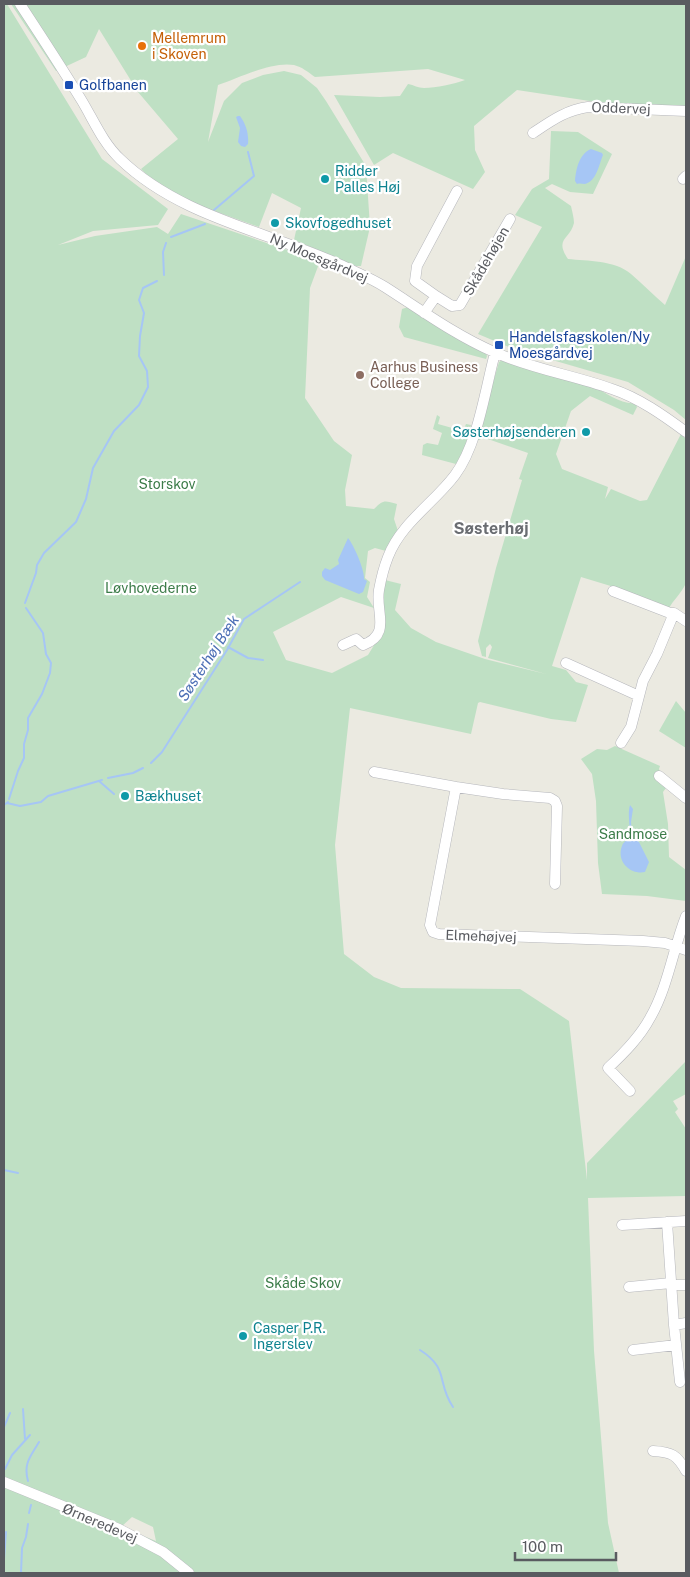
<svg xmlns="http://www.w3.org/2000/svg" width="690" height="1577" viewBox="0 0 690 1577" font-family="'Public Sans',sans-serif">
	<rect width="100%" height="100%" fill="#ebeae1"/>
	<path fill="#bfe0c4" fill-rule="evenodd" d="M4,4H7L102,159L168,209L158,225L93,231L58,245L95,236L157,227L168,234L181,214L320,261L310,288L305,398L334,441L352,455L345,490L346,506L374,509C383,500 384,500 397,504L394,519L398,531L386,551L375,548L368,551L365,578L370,582L367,597L374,608L341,597L273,632L286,660L332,673L368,655L384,629L381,595L385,580L401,584L395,610L411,628L436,642L485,659L546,674L488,658L492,647L490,644L486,648V657L482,656L478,641L496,568L522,480L519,479L528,453L485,438L476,441L499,362L504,359L595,387C605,393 623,405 635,403L637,407L633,415L590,396L571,411L556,454L562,469L608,487L605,499L611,489L640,501L647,500L681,434L686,439V583C681,594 673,600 668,610L614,587L581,577L552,666L566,670L576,682L588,685L576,722L551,719L480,702L478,703L471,734L350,708L335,845L344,954L374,977L401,988L520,989L569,1021L587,1180V1163L686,1061V1094L673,1101L678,1109L675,1112L686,1129V1196L588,1198L594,1351L608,1523L619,1573H4ZM132,1517L153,1527L156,1541L121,1527Z
		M11,4H686V106L603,103L517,90L474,126L475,150L485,172L473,189L393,153L374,165L334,95L380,97L400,96L408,84C414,85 418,88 424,88C436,88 454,84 465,80L428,69L315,77C308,72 302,67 294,65C272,61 239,78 218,85L208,142L224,101L242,83L263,75L284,71L301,75L317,88L326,101L366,166L370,227L361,266H356L294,240L301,208L272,193L259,227L195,204L154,182L141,169L178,139L138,92L99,29L86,57L56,71Z
		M551,131L578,132L612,154L593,194L570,192L552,184L545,188L571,206C572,211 574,218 574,223C570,240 554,238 568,259C587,261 615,260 631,274C643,284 653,295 665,305L686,256V420L674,410L628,382L511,348L478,334L542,227L515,215L532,189L549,179Z
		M408,307L485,352L487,356L486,359L404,337L399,327L402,309Z
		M437,415L440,417L438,424L463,431L466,424L471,425L465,447L456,464L422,455L423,445L427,443L438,445L442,433L433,429Z
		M676,701L686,713V748L659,731Z
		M615,746L660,766L659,769L666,788L663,792L668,824L669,857L686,870V901L647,896L602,894L598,863L596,801L592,774L581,759L597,749L607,750Z"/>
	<path fill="#a6c6f5" d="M238,116H240C246,124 249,134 248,144L245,147L241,146L238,142L240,128L236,117Z
		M591,149L602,153L603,155C599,164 597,181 585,184C582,184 580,183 577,184L575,181C576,169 579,154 591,149Z
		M348,538C354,545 365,571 364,579L367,581L363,592L359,594L325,580L322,576V572L325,568L330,570L339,564L338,560Z
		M630,805L633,809L631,822L632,835L639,842L649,862L645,872C630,875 616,861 622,846C623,842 628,840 629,836C631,826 627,815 630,805Z"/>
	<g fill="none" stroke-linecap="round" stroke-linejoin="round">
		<path stroke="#a6c6f5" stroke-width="2" d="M214,210L254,176L248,152
			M171,237L205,224
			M164,275L163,252L166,243
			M25,603L36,573L37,565L44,553L76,522L86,499L93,468L114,431L139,405L148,387L147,371L139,356L140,336L144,313L139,300L143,288L157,281
			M228,647L248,658L263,660
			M151,763L162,752L227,650L244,619L300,582
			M108,778L133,773L143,768
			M99,781L114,794
			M9,799L18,771L24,758V744L28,730V718L42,694L50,673L51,663L46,654L43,633L26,608
			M7,803L20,806L41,802L48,796L102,780
			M4,805L8,802
			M4,1170L18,1173
			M420,1350C450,1369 436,1382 453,1407
			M23,1409L25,1439
			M4,1427L10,1413
			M5,1469L12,1455L30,1435
			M28,1481C23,1463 31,1456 39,1442
			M29,1513L31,1505
			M4,1559L6,1532
			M21,1573L22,1548L26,1537L28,1524"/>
		<g stroke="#b6b7bc" stroke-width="11">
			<path id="minor" d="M20,4C41,36 62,68 82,101C94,121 103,143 120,159C180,217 267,231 341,265C355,272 371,278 385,287C421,310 455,335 494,352C532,369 573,375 612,389C639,398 663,415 686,432
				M533,133C551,121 566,110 588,107L686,111
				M683,179L686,176
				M436,296L415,281L417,266L457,191
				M424,313L436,296L452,306L460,305L510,219
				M613,591L670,613H674
				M343,645L356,639L363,645C392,634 375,612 379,590C381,579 384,567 388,557C401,523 434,503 455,475C478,444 485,390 495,353
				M566,663L639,696
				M621,743L631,727L643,681L657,654L674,613L686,621
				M374,772L456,787
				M659,776L686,798
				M555,884L557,806L555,801L550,798L503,794L456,787L430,925L433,932L439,934L643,941L665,943L686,950
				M630,1091L608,1068C624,1053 640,1037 650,1018C668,987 673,949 686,916
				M667,1222L674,1325
				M622,1225L686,1221
				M671,1285H686
				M629,1287L671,1283
				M633,1350L676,1345
				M680,1382L674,1325L686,1323
				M653,1451C672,1452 677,1455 686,1471
				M4,1482L119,1529L163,1552L189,1573"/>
		</g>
		<use href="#minor" stroke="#fff" stroke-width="10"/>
	</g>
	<circle fill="#e8710a" stroke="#fff" stroke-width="2" cx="142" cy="46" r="5"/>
	<g fill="#1a4fb4" stroke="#fff" stroke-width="2">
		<rect x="64" y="80" width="10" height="10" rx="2.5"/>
		<rect x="494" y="340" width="10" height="10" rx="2.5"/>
	</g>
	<g fill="#0f9aa8" stroke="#fff" stroke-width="2">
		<circle cx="325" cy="179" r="5"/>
		<circle cx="275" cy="223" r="5"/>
		<circle cx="586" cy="432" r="5"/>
		<circle cx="125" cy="796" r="5"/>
		<circle cx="243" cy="1336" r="5"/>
	</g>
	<circle fill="#8d6e63" stroke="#fff" stroke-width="2" cx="360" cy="375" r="5"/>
	<g text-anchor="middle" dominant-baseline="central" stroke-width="4.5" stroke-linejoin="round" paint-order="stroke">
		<g font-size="14" fill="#c56008" stroke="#fff" text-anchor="start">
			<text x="152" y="38">Mellemrum<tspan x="152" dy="16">i Skoven</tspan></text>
		</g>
		<g font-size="14" fill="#164399" stroke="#fff" text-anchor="start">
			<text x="79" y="85">Golfbanen</text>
			<text x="509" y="337">Handelsfagskolen/Ny<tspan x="509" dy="16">Moesgårdvej</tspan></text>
		</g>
		<g font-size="14" fill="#595b60" stroke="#fff">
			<text transform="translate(621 108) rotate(2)">Oddervej</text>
			<text transform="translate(319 258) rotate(23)">Ny Moesgårdvej</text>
			<text transform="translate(486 261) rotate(-60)">Skådehøjen</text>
			<text transform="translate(481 936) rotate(2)">Elmehøjvej</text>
			<text transform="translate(100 1523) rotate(23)">Ørneredevej</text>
		</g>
		<g font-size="14" fill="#0d838f" stroke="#fff" text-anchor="start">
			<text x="335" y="171">Ridder<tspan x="335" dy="16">Palles Høj</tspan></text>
			<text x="285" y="223">Skovfogedhuset</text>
			<text x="576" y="432" text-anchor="end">Søsterhøjsenderen</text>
			<text x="135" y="796">Bækhuset</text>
			<text x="253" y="1328">Casper P.R.<tspan x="253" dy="16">Ingerslev</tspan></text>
		</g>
		<g font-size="14" fill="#785e54" stroke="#fff" text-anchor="start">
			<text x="370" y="367">Aarhus Business<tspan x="370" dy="16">College</tspan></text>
		</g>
		<g font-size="14" fill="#3c7c49" stroke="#fff">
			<text x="167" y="484">Storskov</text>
			<text x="151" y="588">Løvhovederne</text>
			<text x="633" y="834">Sandmose</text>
			<text x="303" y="1283">Skåde Skov</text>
		</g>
		<g font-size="15" font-style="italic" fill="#4c6fb5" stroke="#fff">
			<text transform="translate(208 658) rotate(-57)">Søsterhøj Bæk</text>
		</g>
		<g font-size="16" font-weight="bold" fill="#6a6d72" stroke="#fff">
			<text x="491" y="528">Søsterhøj</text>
		</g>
	</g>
	<rect width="690" height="1577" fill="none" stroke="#595b60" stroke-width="10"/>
	<path d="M515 1552v8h101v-8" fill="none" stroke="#595b60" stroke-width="2.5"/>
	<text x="522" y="1552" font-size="15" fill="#595b60" stroke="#ffffff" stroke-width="4" paint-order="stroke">100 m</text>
</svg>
